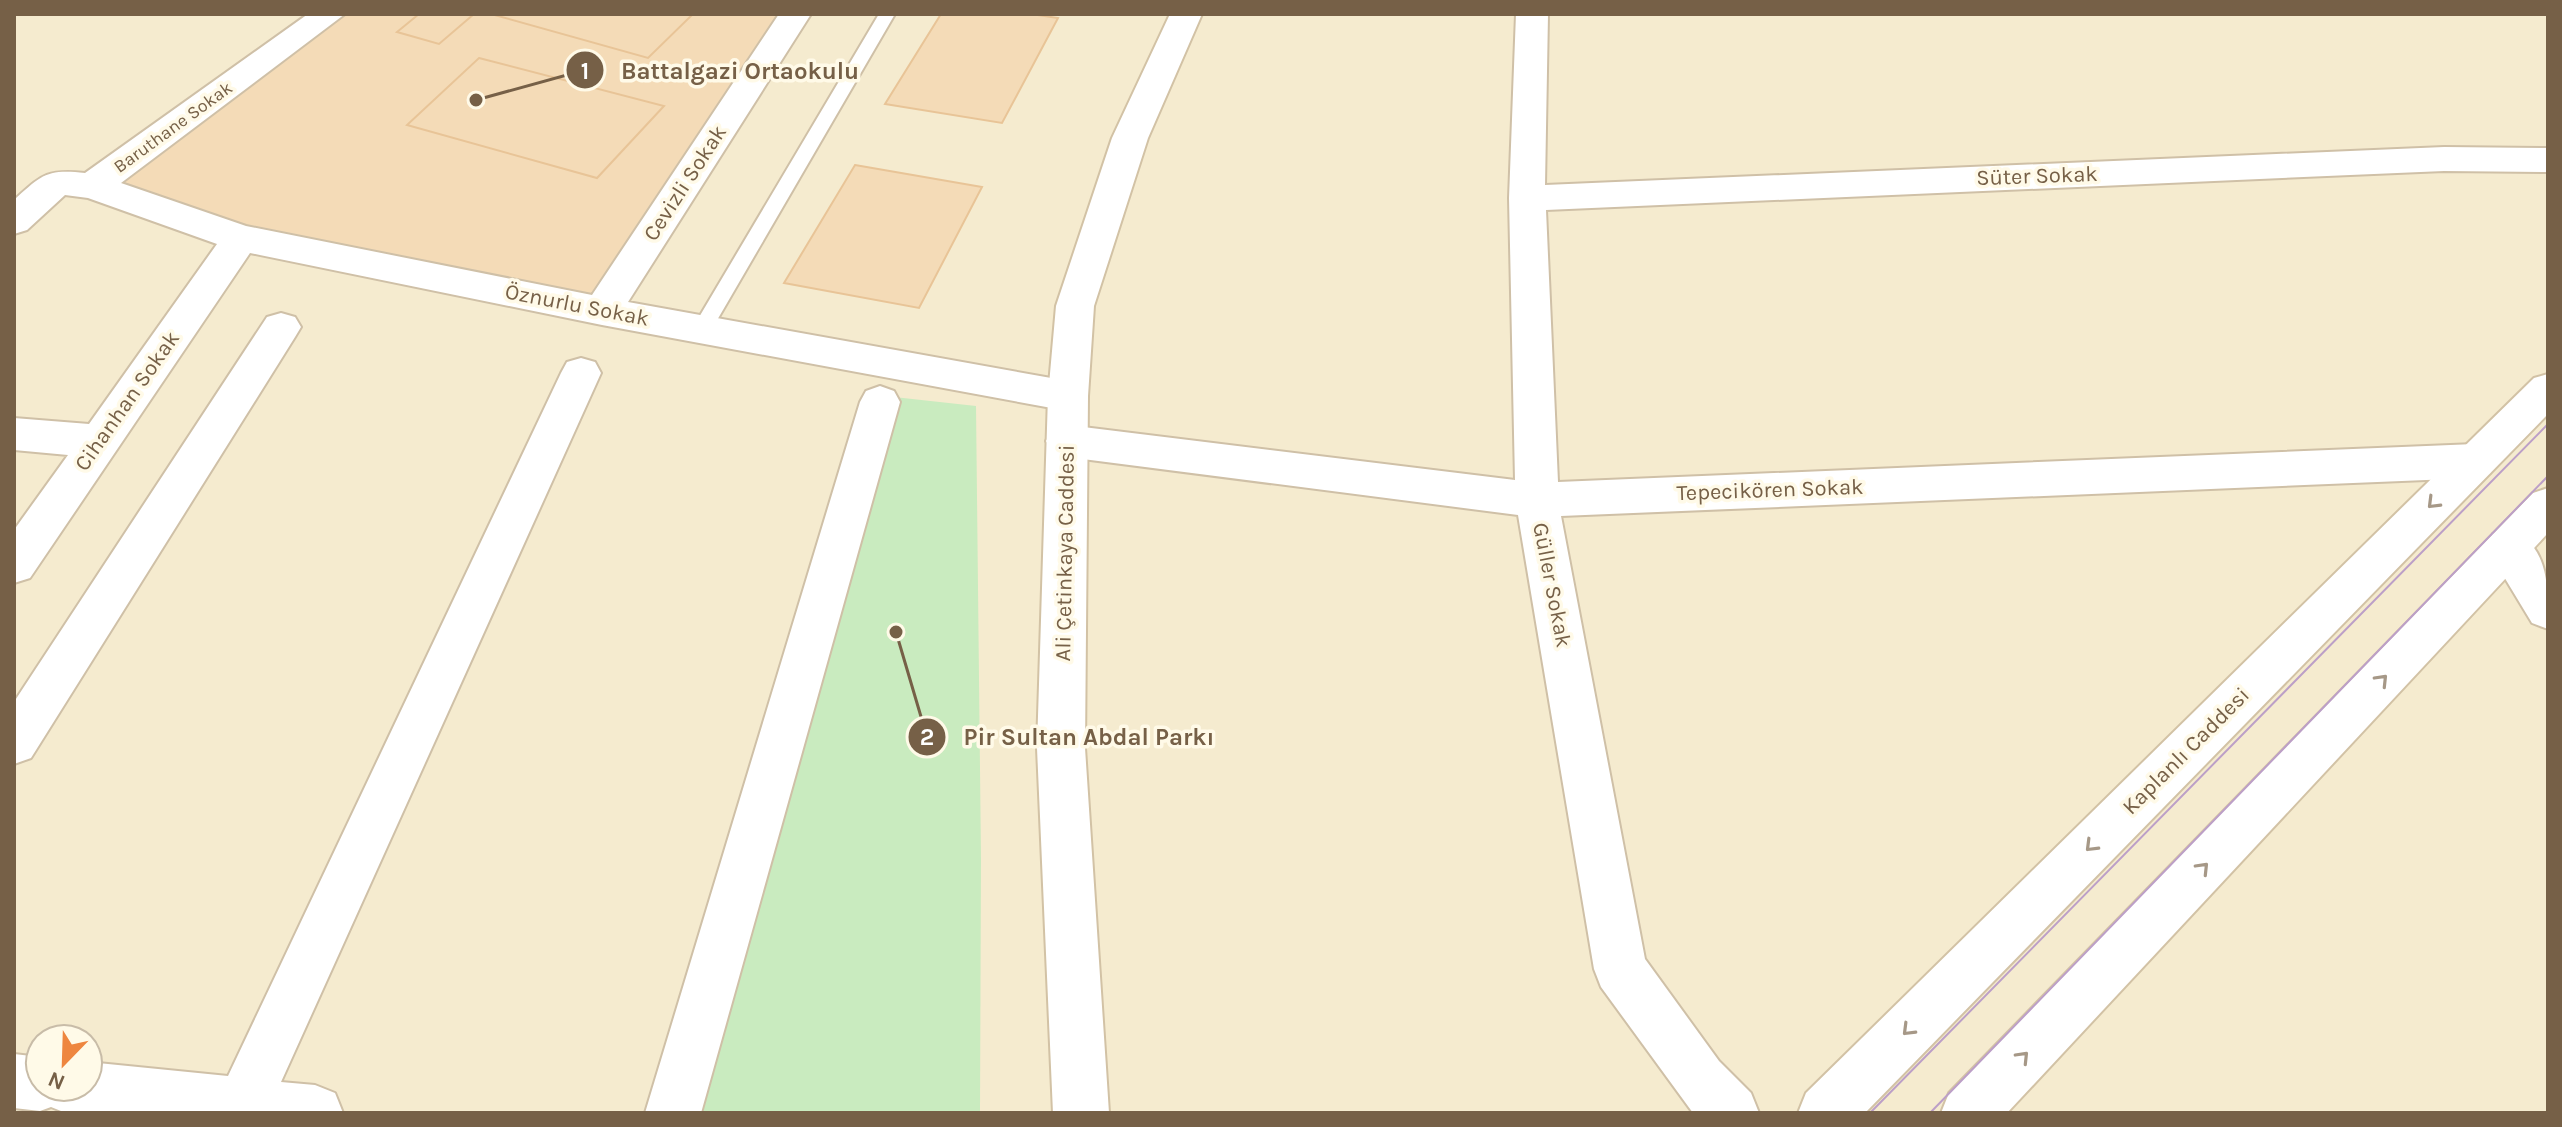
<svg xmlns="http://www.w3.org/2000/svg" width="2562" height="1127" viewBox="0 0 2562 1127" font-family="Karla,sans-serif">
	<rect width="100%" height="100%" fill="#fdf8e1"/>
	<path fill="#f5ebcf" fill-rule="evenodd" d="M14,14H2548V1113H14ZM40,1039H88V1087H40Z"/>
	<path fill="#c9ebbf" d="M894,397L976,406L981,859L980,1113H673Z"/>
	<path fill="#f4dbb7" stroke="#e8c497" stroke-width="2" d="M335,14H795L602,311L241,238L92,186Z
		M419,14H474L439,44L397,32Z
		M491,14H693L648,58Z
		M941,14H1031L1058,18L1002,123L885,104Z
		M479,58L664,106L597,178L407,125Z
		M855,165L982,187L919,308L784,283Z"/>
	<g fill="none" stroke-linecap="round" stroke-linejoin="round">
		<g stroke="#cfc0a7" stroke-width="4">
			<path id="service" d="M879,14H895L709,334H695L692,329L695,324Z"/>
		</g>
		<g stroke="#cfc0a7" stroke-width="4">
			<path id="minor" d="M308,14H345L121,183L246,226L592,295L779,14H811L628,302L1068,381L1082,385L1088,396L1082,407L1068,411L602,325L250,253L30,578L14,583V530L68,455L14,450V418L89,424L217,244L88,198L65,195L27,230L14,234V200C42,175 46,169 85,173Z
				M1516,14H1548L1545,185L2444,147L2548,148V172L2444,171L1546,210L1558,482L2475,444L2490,449L2496,461L2490,473L2475,478L1561,516L1645,959L1719,1061L1751,1093L1759,1113H1693L1601,987L1594,969L1518,515L1067,457L1052,452L1046,441L1052,430L1067,425L1515,480L1509,198Z
				M281,313L295,317L301,327L295,337L31,758L14,764V702L267,317Z
				M581,358L595,362L601,373L281,1082L315,1085L335,1093L343,1113H66L51,1107L40,1111L14,1108V1054L40,1057V1087H88V1062L228,1076L561,373L567,362Z
				M880,386L894,391L900,402L701,1113H645L860,402L866,391Z
				M2508,529C2551,544 2548,591 2548,629L2532,623L2486,547L2493,534Z"/>
		</g>
		<g stroke="#d2c2a5" stroke-width="4">
			<path id="secondary" d="M1170,14H1202L1148,138L1094,306L1088,396L1085,748L1109,1113H1053L1037,748L1048,396L1056,306L1112,138Z
				M2548,374V414L1865,1113H1798L1806,1093L2534,378Z
				M2548,488V533L2007,1113H1941L1949,1093L2533,493Z"/>
		</g>
		<use href="#service" fill="#fff" fill-rule="evenodd"/>
		<use href="#minor" fill="#fff" fill-rule="evenodd"/>
		<use href="#secondary" fill="#fff" fill-rule="evenodd"/>
		<path stroke="#bc9fc7" stroke-width="2" d="M1870,1113L2548,424
			M1930,1113L2548,476"/>
	</g>
	<defs><path id="oneway-chevron" d="M-2-3.5L2.5 0L-2 3.5" fill="none" stroke-width="1.6" stroke-linecap="round" stroke-linejoin="round" transform="scale(2)"/></defs>
	<g stroke="#a69887">
		<use href="#oneway-chevron" transform="translate(2433 503) rotate(135)"/>
		<use href="#oneway-chevron" transform="translate(2382 680) rotate(-46)"/>
		<use href="#oneway-chevron" transform="translate(2091 846) rotate(135)"/>
		<use href="#oneway-chevron" transform="translate(2203 868) rotate(-46)"/>
		<use href="#oneway-chevron" transform="translate(1908 1030) rotate(135)"/>
		<use href="#oneway-chevron" transform="translate(2023 1057) rotate(-46)"/>
	</g>
	<g text-anchor="middle" dominant-baseline="central" stroke-width="7" stroke-linejoin="round" paint-order="stroke">
		<g font-size="18" fill="#766047" stroke="#fffae8">
			<text transform="translate(173 127) rotate(-36)">Baruthane Sokak</text>
		</g>
		<g font-size="22" fill="#766047" stroke="#fffae8">
			<text transform="translate(2037 176) rotate(-2)">Süter Sokak</text>
			<text transform="translate(685 183) rotate(-57)">Cevizli Sokak</text>
			<text transform="translate(577 305) rotate(11)">Öznurlu Sokak</text>
			<text transform="translate(127 401) rotate(-55)">Cihanhan Sokak</text>
			<text transform="translate(1770 490) rotate(-2)">Tepecikören Sokak</text>
			<text transform="translate(1065 553) rotate(-89)">Ali Çetinkaya Caddesi</text>
			<text transform="translate(1552 585) rotate(79)">Güller Sokak</text>
			<text transform="translate(2186 751) rotate(-45)">Kaplanlı Caddesi</text>
		</g>
	</g>
	<path fill="none" stroke="#766047" stroke-width="3" d="M476 100L585 70M896 632L927 737"/>
	<g fill="#766047" stroke="#fffae8" stroke-width="3">
		<circle cx="476" cy="100" r="8"/>
		<circle cx="896" cy="632" r="8"/>
		<circle cx="585" cy="70" r="20"/>
		<circle cx="927" cy="737" r="20"/>
	</g>
	<g font-size="24" text-anchor="middle" font-weight="bold" fill="#fff">
		<text x="585" y="79">1</text>
		<text x="927" y="745">2</text>
	</g>
	<g font-size="24" text-anchor="middle" font-weight="bold" fill="#766047" stroke="#fffae8" stroke-width="7" stroke-linejoin="round" paint-order="stroke">
		<text x="740" y="79">Battalgazi Ortaokulu</text>
		<text x="1089" y="745">Pir Sultan Abdal Parkı</text>
	</g>
	<rect width="2562" height="1127" fill="none" stroke="#766047" stroke-width="32"/>
	<g transform="translate(64 1063) rotate(203)"><circle r="38" fill="#fffae8" stroke="#c8bca8" stroke-width="2"/>
	<path d="M0-6L14 30L0 20L-14 30Z" fill="#ee863f"/>
	<text y="-12" font-size="22" font-weight="bold" text-anchor="middle" fill="#766047">N</text>
	</g>
</svg>
